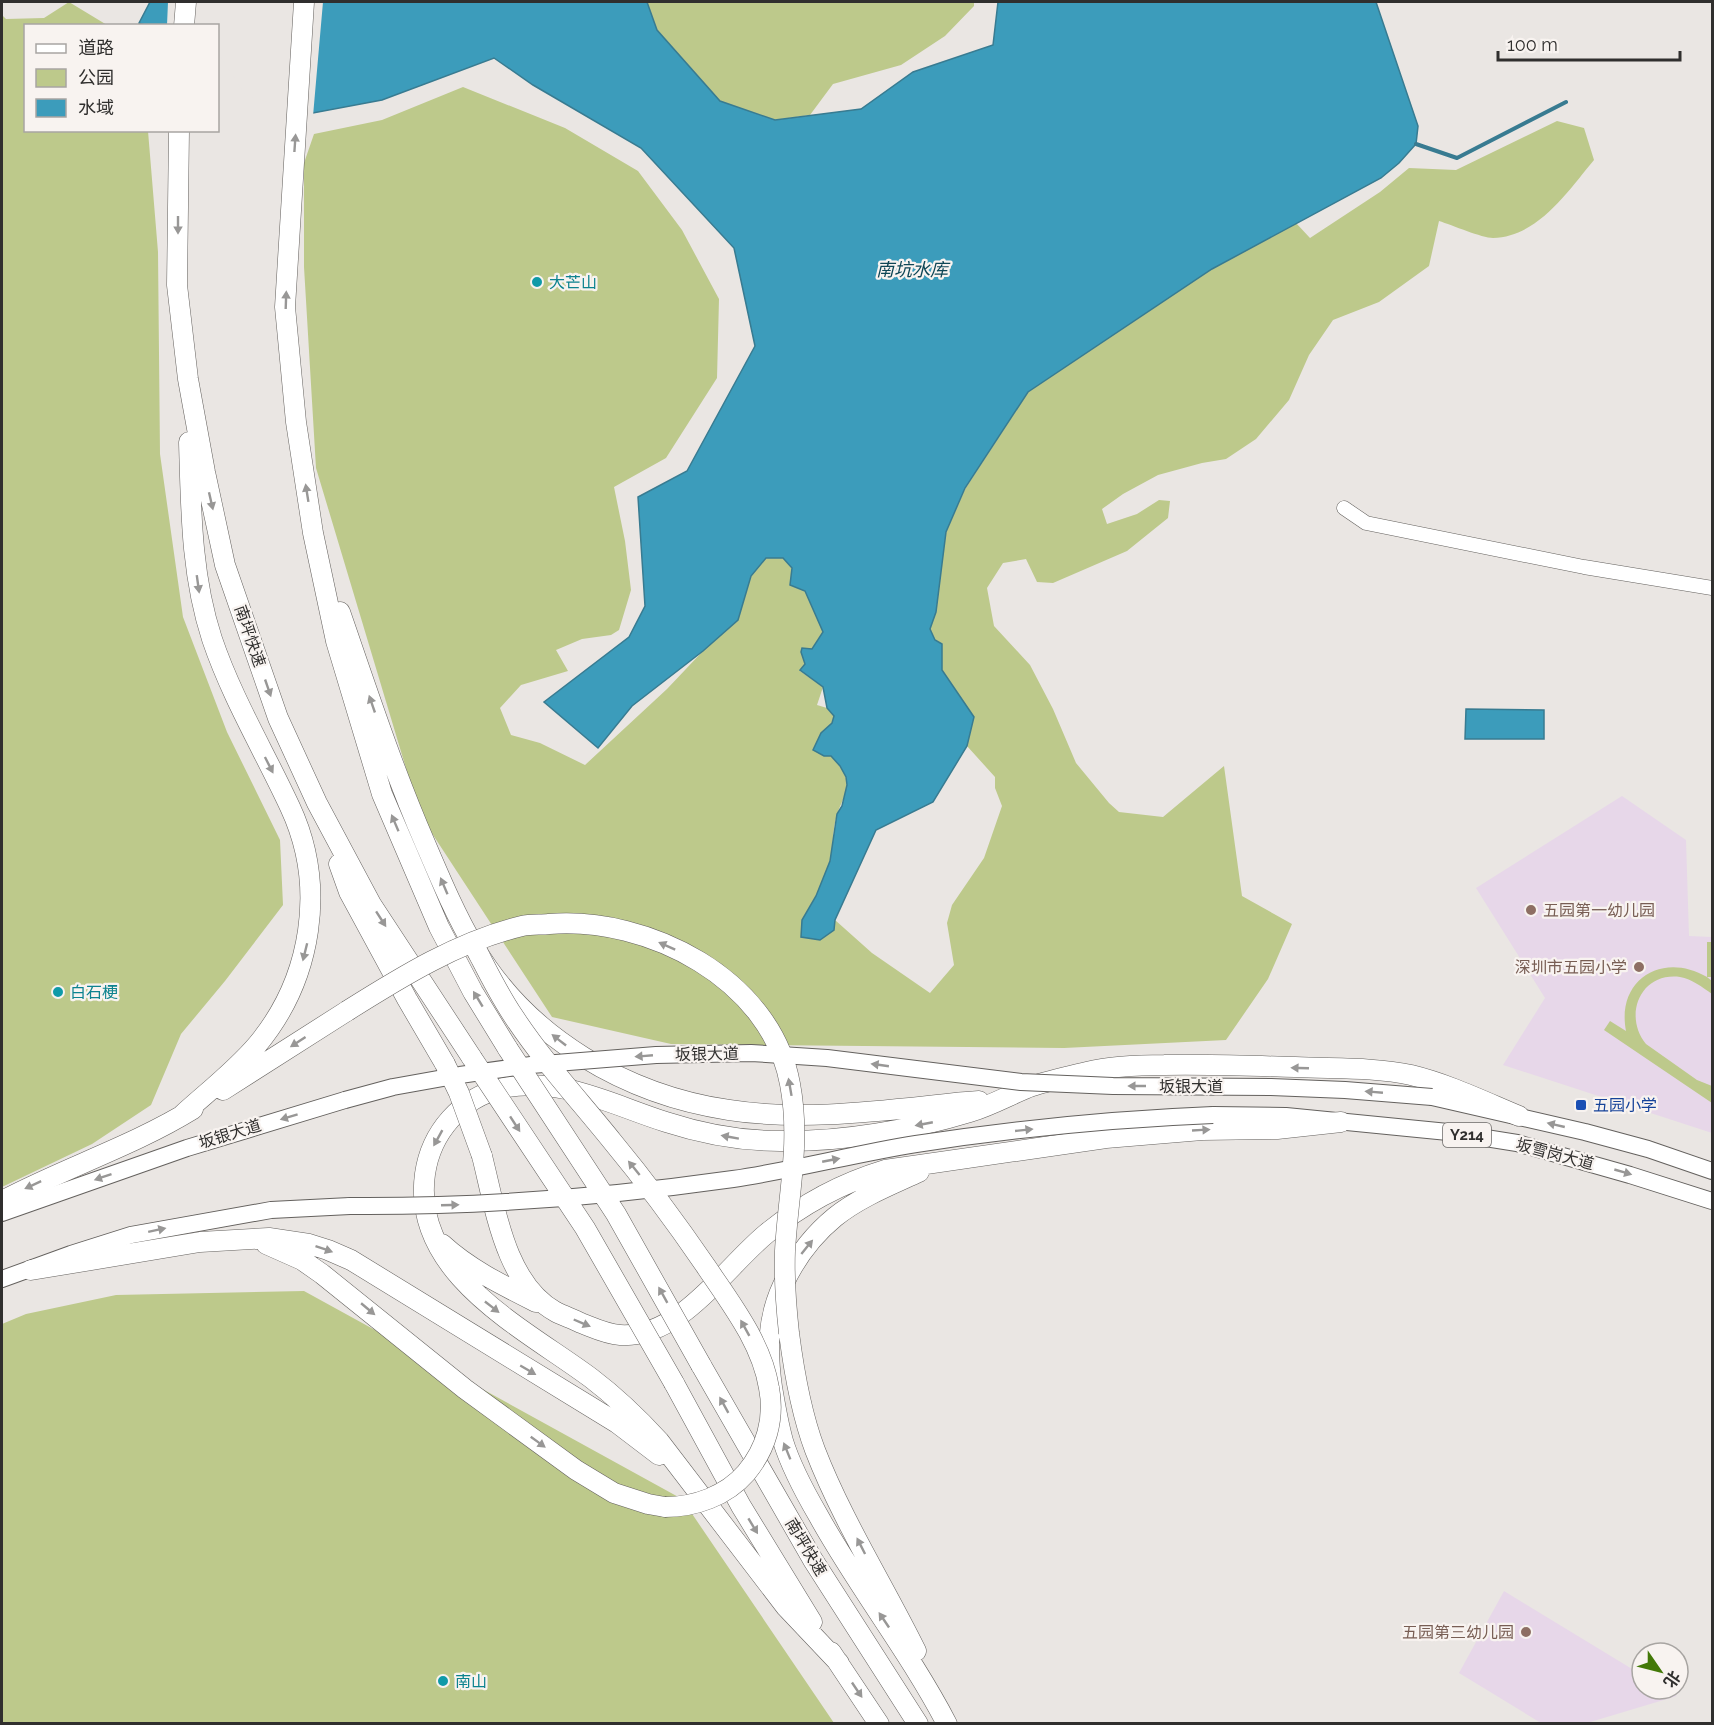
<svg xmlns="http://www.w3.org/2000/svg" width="1714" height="1725" viewBox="0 0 1714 1725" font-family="Raleway,'Noto Sans SC',sans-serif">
	<rect width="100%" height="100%" fill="#eae6e3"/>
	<path fill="#e7d7e9" d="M1622,796L1686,840L1689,936L1712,937V1133L1503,1065L1545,998L1476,888Z
		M1504,1591L1642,1675V1689H1664L1677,1696L1587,1723H1541L1459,1673Z"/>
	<path fill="#bdc98b" d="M69,2L107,25L26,26V130L148,131L158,252L160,454L183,617L227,732L280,840L283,905L225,981L181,1034L151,1105L92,1144L2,1187V15L6,19L44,18Z
		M647,2H974V6L945,36L901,65L833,84L810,115L775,120L720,101L657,30Z
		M463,87L565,128L638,171L682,230L719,299L717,378L666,458L614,487L625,541L631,590L619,630L611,635L582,639L556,650L568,671L521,685L500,708L511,735L540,743L585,765L667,689L703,651L738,620L751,576L766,558H783C802,578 812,606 823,632L812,649H805V664L800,671L823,687L817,705L827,708L834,716L832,723L821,733L824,756H831C838,764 846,772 847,784C847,795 840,804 837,815C832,829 834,846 830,861C825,882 813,901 802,920L834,930L835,920L872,953L930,993L954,965L947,923L952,905L984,858L1002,806L995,788V777L967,746L974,717L942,670V644L935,640L930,629L936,612L946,532L965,489L1028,392L1212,269L1296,223L1310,238L1380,192L1409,168L1456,170L1557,121L1584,128L1594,160C1568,191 1538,237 1493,238C1482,238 1452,225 1439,221L1429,266L1379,302L1333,320L1309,355L1289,400L1256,439L1226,459L1202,463L1158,475L1123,494L1102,509L1107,524L1137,514L1159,500L1170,501L1168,518L1127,551L1053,583L1037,582L1026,559L1003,563L987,588L994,626L1030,665L1053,709L1076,763L1109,803L1119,812L1163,817L1224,766L1242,896L1292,924L1268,979L1226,1040L1064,1048L671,1044L552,1017L420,815L316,468L304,267V163L314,134L382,120Z
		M1707,942H1712V977H1707L1712,981V994C1702,987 1692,979 1680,977C1640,972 1623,1016 1646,1044L1697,1080L1712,1086V1103L1604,1030L1610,1021L1626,1031C1616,979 1663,951 1707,977Z
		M304,1291L682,1499L834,1723L2,1724V1324L26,1314L116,1295Z"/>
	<path fill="#3c9cbb" stroke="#387b91" stroke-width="1.5" d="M150,2H647L657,30L720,101L775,120L861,109L913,72L993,45L998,2H1376L1418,126L1416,144L1399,163L1381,178L1212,269L1028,392L965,488L946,532L936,612L930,629L935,640L942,644V670L974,717L967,746L933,802L876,830L835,920L834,930L820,940L801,937L802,920L816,896L830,861L837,814L842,806L847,785L846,777L840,766L831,756H824L813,750L821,733L832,723L834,716L827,708L823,687L800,670L805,664L801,652L802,648L812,649L823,632L805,591L790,585L792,568L783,558H766L751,576L738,620L703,651L632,706L598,748L544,702L629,637L645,606L638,497L687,471L755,346L734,248L641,148L533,85L494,58L382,100L313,113L218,26H147L139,23Z
		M1466,709L1544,710V739H1465Z"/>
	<path fill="#eae6e3" d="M168,2H323L313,116L245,95L218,52V26L167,25Z"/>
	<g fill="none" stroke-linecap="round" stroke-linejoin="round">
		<path stroke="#387b91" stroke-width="4" d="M1416,144L1457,158L1566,102"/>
		<g stroke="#64615e" stroke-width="15">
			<path id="minor" d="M1344,508L1366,523L1584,567L1712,588"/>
		</g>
		<g stroke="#64615e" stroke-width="18">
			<path id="major" d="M1432,1097L1585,1132L1648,1149L1712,1171
				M1213,1115L1286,1116L1448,1132L1517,1143L1630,1175L1712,1201
				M2,1213L187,1148L345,1100
				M2,1279L71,1254L131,1235L271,1210L350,1206"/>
		</g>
		<g stroke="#64615e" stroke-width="21">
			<path id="highway" d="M304,2L285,307L296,422L313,533L336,641L382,794L439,927L473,992L508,1049
				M184,26L186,2
				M179,130L177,285L188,379L205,472L225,565L278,718L317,803L371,904L472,1058
				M340,612C367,690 392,767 425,843C440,878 455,914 475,948C528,1038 627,1095 729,1110C793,1120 863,1113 928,1106C945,1104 961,1102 979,1101
				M339,864L349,892L407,999L445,1064
				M223,1090L347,1011
				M181,1116C206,1093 235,1071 257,1045C312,979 327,886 290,807C264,751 232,698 212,639C191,575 191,509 189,442
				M482,1156C495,1207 505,1284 556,1312C564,1316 573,1319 581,1323C594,1328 606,1334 620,1335C679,1339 725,1268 766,1234C801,1205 842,1183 885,1170L1106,1138L1202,1130L1277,1129L1341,1122
				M919,1172C891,1185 860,1197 835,1217C813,1235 795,1259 783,1285C767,1319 767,1351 772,1387C775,1405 778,1423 783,1441C791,1467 804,1491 818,1515C857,1586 909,1651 947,1724
				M2,1201C64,1168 133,1146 193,1109
				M266,1244L302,1260L322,1274L465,1389L576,1470L614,1493L648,1504L665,1507
				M442,1244C469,1269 504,1286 536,1302
				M31,1270L200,1242L269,1238L309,1244L328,1250L351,1260L617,1423L659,1455
				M789,1333C794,1372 801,1413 815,1450C842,1520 883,1584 916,1651
				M701,1365L813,1560L918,1724
				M674,1383L741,1506L812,1622
				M831,1652L879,1724
				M839,1663L786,1607L659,1441C638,1418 616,1397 591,1378C524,1328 411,1274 425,1174C431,1132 461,1098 502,1088C561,1076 612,1105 666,1122C703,1134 741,1141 780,1141C842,1142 911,1130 970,1112C990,1106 1008,1096 1027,1088C1046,1081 1067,1077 1087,1072C1112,1066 1138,1065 1164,1065C1207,1064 1251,1066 1295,1067C1333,1069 1374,1067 1411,1075C1448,1084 1483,1101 1519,1116"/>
		</g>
		<use href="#minor" stroke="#fff" stroke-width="14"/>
		<use href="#major" stroke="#fff" stroke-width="16"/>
		<use href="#highway" stroke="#fff" stroke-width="20"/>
		<g stroke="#64615e" stroke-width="18" stroke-linecap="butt">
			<path id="major-bridge" d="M345,1100L393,1087L460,1075L531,1065L656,1055L751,1053L827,1058L1021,1082L1113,1086L1271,1087L1345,1090L1432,1097
				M350,1206C478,1207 606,1197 733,1179C794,1170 854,1154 916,1144C1014,1129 1113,1119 1213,1115"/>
		</g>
		<g stroke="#64615e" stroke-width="21" stroke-linecap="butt">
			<path id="highway-bridge" d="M476,949C488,972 499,995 514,1017C543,1061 579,1100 612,1141C646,1182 677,1224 707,1268C732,1305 762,1344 769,1388C775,1419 766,1449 746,1473C726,1496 695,1507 665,1507
				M347,1011C401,977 459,941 522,926C531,924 541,925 549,924C648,916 771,979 790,1084C801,1142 788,1194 785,1251C784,1279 786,1306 789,1333
				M508,1049L616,1214L701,1365
				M472,1058L585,1228L674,1383
				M445,1064L459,1093L482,1156"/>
		</g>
		<use href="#major-bridge" stroke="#fff" stroke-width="16"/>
		<use href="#highway-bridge" stroke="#fff" stroke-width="20"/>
	</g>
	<defs><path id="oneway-solid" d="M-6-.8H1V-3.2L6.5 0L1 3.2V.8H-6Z" transform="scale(1.5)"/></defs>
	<g fill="#989796">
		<use href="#oneway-solid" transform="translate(295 143) rotate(-86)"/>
		<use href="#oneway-solid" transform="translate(178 225) rotate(90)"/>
		<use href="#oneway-solid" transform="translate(286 300) rotate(-88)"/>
		<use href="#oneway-solid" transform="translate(307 493) rotate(-99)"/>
		<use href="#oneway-solid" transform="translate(211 501) rotate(77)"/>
		<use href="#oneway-solid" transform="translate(198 584) rotate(82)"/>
		<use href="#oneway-solid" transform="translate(268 688) rotate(71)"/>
		<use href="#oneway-solid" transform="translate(372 704) rotate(-109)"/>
		<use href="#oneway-solid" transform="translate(269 765) rotate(63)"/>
		<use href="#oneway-solid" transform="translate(395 823) rotate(-113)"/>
		<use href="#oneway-solid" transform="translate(444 886) rotate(-113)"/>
		<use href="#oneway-solid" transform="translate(381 919) rotate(57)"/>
		<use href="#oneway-solid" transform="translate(667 946) rotate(-156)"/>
		<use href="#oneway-solid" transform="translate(305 952) rotate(104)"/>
		<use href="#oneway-solid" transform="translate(478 999) rotate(-121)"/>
		<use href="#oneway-solid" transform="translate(559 1040) rotate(-142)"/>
		<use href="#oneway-solid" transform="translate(298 1042) rotate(147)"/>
		<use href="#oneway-solid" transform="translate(644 1056) rotate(175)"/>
		<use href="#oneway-solid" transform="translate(880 1065) rotate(-172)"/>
		<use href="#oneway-solid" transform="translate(1300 1068) rotate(-178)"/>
		<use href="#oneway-solid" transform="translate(1137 1086) rotate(180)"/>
		<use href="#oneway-solid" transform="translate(790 1087) rotate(-100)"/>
		<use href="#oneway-solid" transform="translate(1374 1092) rotate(-175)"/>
		<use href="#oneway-solid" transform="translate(289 1117) rotate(163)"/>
		<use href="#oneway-solid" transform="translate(515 1124) rotate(57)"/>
		<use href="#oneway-solid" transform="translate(924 1124) rotate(169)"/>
		<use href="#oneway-solid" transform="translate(1556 1125) rotate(-167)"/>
		<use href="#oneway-solid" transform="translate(1024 1130) rotate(-6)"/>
		<use href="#oneway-solid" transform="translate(1201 1130) rotate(-3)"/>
		<use href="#oneway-solid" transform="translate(730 1137) rotate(-170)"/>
		<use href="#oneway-solid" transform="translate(438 1138) rotate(119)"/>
		<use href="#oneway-solid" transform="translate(831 1160) rotate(-11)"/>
		<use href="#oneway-solid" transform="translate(634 1168) rotate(-129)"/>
		<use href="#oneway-solid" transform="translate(1623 1172) rotate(16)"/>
		<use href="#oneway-solid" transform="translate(103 1177) rotate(161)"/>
		<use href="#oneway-solid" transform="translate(33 1185) rotate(155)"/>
		<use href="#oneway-solid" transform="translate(450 1205) rotate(-2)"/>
		<use href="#oneway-solid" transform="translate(157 1230) rotate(-12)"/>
		<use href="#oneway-solid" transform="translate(807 1247) rotate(-51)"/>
		<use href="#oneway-solid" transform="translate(324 1249) rotate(19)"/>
		<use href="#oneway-solid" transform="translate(663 1295) rotate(-119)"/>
		<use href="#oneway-solid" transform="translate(492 1307) rotate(38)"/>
		<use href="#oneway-solid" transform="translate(368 1309) rotate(40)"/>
		<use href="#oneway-solid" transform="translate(582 1323) rotate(23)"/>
		<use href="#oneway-solid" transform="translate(745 1328) rotate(-119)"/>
		<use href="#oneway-solid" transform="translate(528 1370) rotate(30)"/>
		<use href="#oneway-solid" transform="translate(724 1405) rotate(-119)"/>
		<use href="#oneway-solid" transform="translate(538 1442) rotate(36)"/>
		<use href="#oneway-solid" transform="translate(787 1451) rotate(-112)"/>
		<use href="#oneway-solid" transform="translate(753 1526) rotate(59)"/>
		<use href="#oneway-solid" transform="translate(861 1546) rotate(-117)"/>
		<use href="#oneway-solid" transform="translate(884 1620) rotate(-124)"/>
		<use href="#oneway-solid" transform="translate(857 1690) rotate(56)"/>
	</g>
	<g fill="#0f9aa8" stroke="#f8f3f0" stroke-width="2">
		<circle cx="537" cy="282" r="6"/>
		<circle cx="58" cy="992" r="6"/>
		<circle cx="443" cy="1681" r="6"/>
	</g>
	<g fill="#8d6e63" stroke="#f8f3f0" stroke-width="2">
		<circle cx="1531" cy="910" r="6"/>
		<circle cx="1639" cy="967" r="6"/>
		<circle cx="1526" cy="1632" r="6"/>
	</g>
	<rect fill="#1a4fb4" stroke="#f8f3f0" stroke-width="2" x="1575" y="1099" width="12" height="12" rx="3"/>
	<g text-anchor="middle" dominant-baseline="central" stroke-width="4.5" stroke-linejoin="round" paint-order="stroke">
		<rect fill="#f8f3f0" stroke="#6c6a68" stroke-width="1.5" x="1443" y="1123" width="48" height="24" rx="4.5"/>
		<g font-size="15" font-weight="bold" fill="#302f2e">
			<text x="1467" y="1135">Y214</text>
		</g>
		<g font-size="16" fill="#0d838f" stroke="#f8f3f0" text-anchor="start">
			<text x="549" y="282">大芒山</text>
			<text x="70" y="992">白石梗</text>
			<text x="455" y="1681">南山</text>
		</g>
		<g font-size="16" fill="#302f2e" stroke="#f8f3f0">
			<text transform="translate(250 636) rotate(71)">南坪快速</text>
			<text transform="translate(707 1054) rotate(-1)">坂银大道</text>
			<text x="1191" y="1086">坂银大道</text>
			<text transform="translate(230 1134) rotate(-17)">坂银大道</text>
			<text transform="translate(1555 1154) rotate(15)">坂雪岗大道</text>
			<text transform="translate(806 1547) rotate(59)">南坪快速</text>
		</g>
		<g font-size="16" fill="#785e54" stroke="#f8f3f0" text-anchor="end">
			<text x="1543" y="910" text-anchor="start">五园第一幼儿园</text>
			<text x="1627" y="967">深圳市五园小学</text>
			<text x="1514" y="1632">五园第三幼儿园</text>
		</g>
		<g font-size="16" fill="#164399" stroke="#f8f3f0" text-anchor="start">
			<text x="1593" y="1105">五园小学</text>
		</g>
		<g font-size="18" font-style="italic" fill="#0e4656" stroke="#f8f3f0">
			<text x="912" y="269">南坑水库</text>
		</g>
	</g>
	<rect width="1714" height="1725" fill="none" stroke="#302f2e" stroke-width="6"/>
	<rect x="24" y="24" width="195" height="108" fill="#f8f3f0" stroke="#a8a5a2" stroke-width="1.5"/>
	<rect x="36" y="44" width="30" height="9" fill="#ffffff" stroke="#a8a5a2" stroke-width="1.5"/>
	<text x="78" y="54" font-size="18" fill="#302f2e">道路</text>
	<rect x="36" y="69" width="30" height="18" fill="#bdc98b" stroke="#a8a5a2" stroke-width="1.5"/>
	<text x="78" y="84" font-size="18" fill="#302f2e">公园</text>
	<rect x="36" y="99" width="30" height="18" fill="#3c9cbb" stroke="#a8a5a2" stroke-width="1.5"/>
	<text x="78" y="114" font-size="18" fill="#302f2e">水域</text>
	<g transform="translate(1660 1671) rotate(125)"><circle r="28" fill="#f8f3f0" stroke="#a8a5a2" stroke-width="1.5"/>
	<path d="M0-4.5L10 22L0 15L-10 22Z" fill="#437908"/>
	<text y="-9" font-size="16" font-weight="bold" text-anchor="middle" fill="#302f2e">北</text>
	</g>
	<path d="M1498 51v9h182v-9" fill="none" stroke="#302f2e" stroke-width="3"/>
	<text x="1507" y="51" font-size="18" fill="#302f2e" stroke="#f8f3f0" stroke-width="4.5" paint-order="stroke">100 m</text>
</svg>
